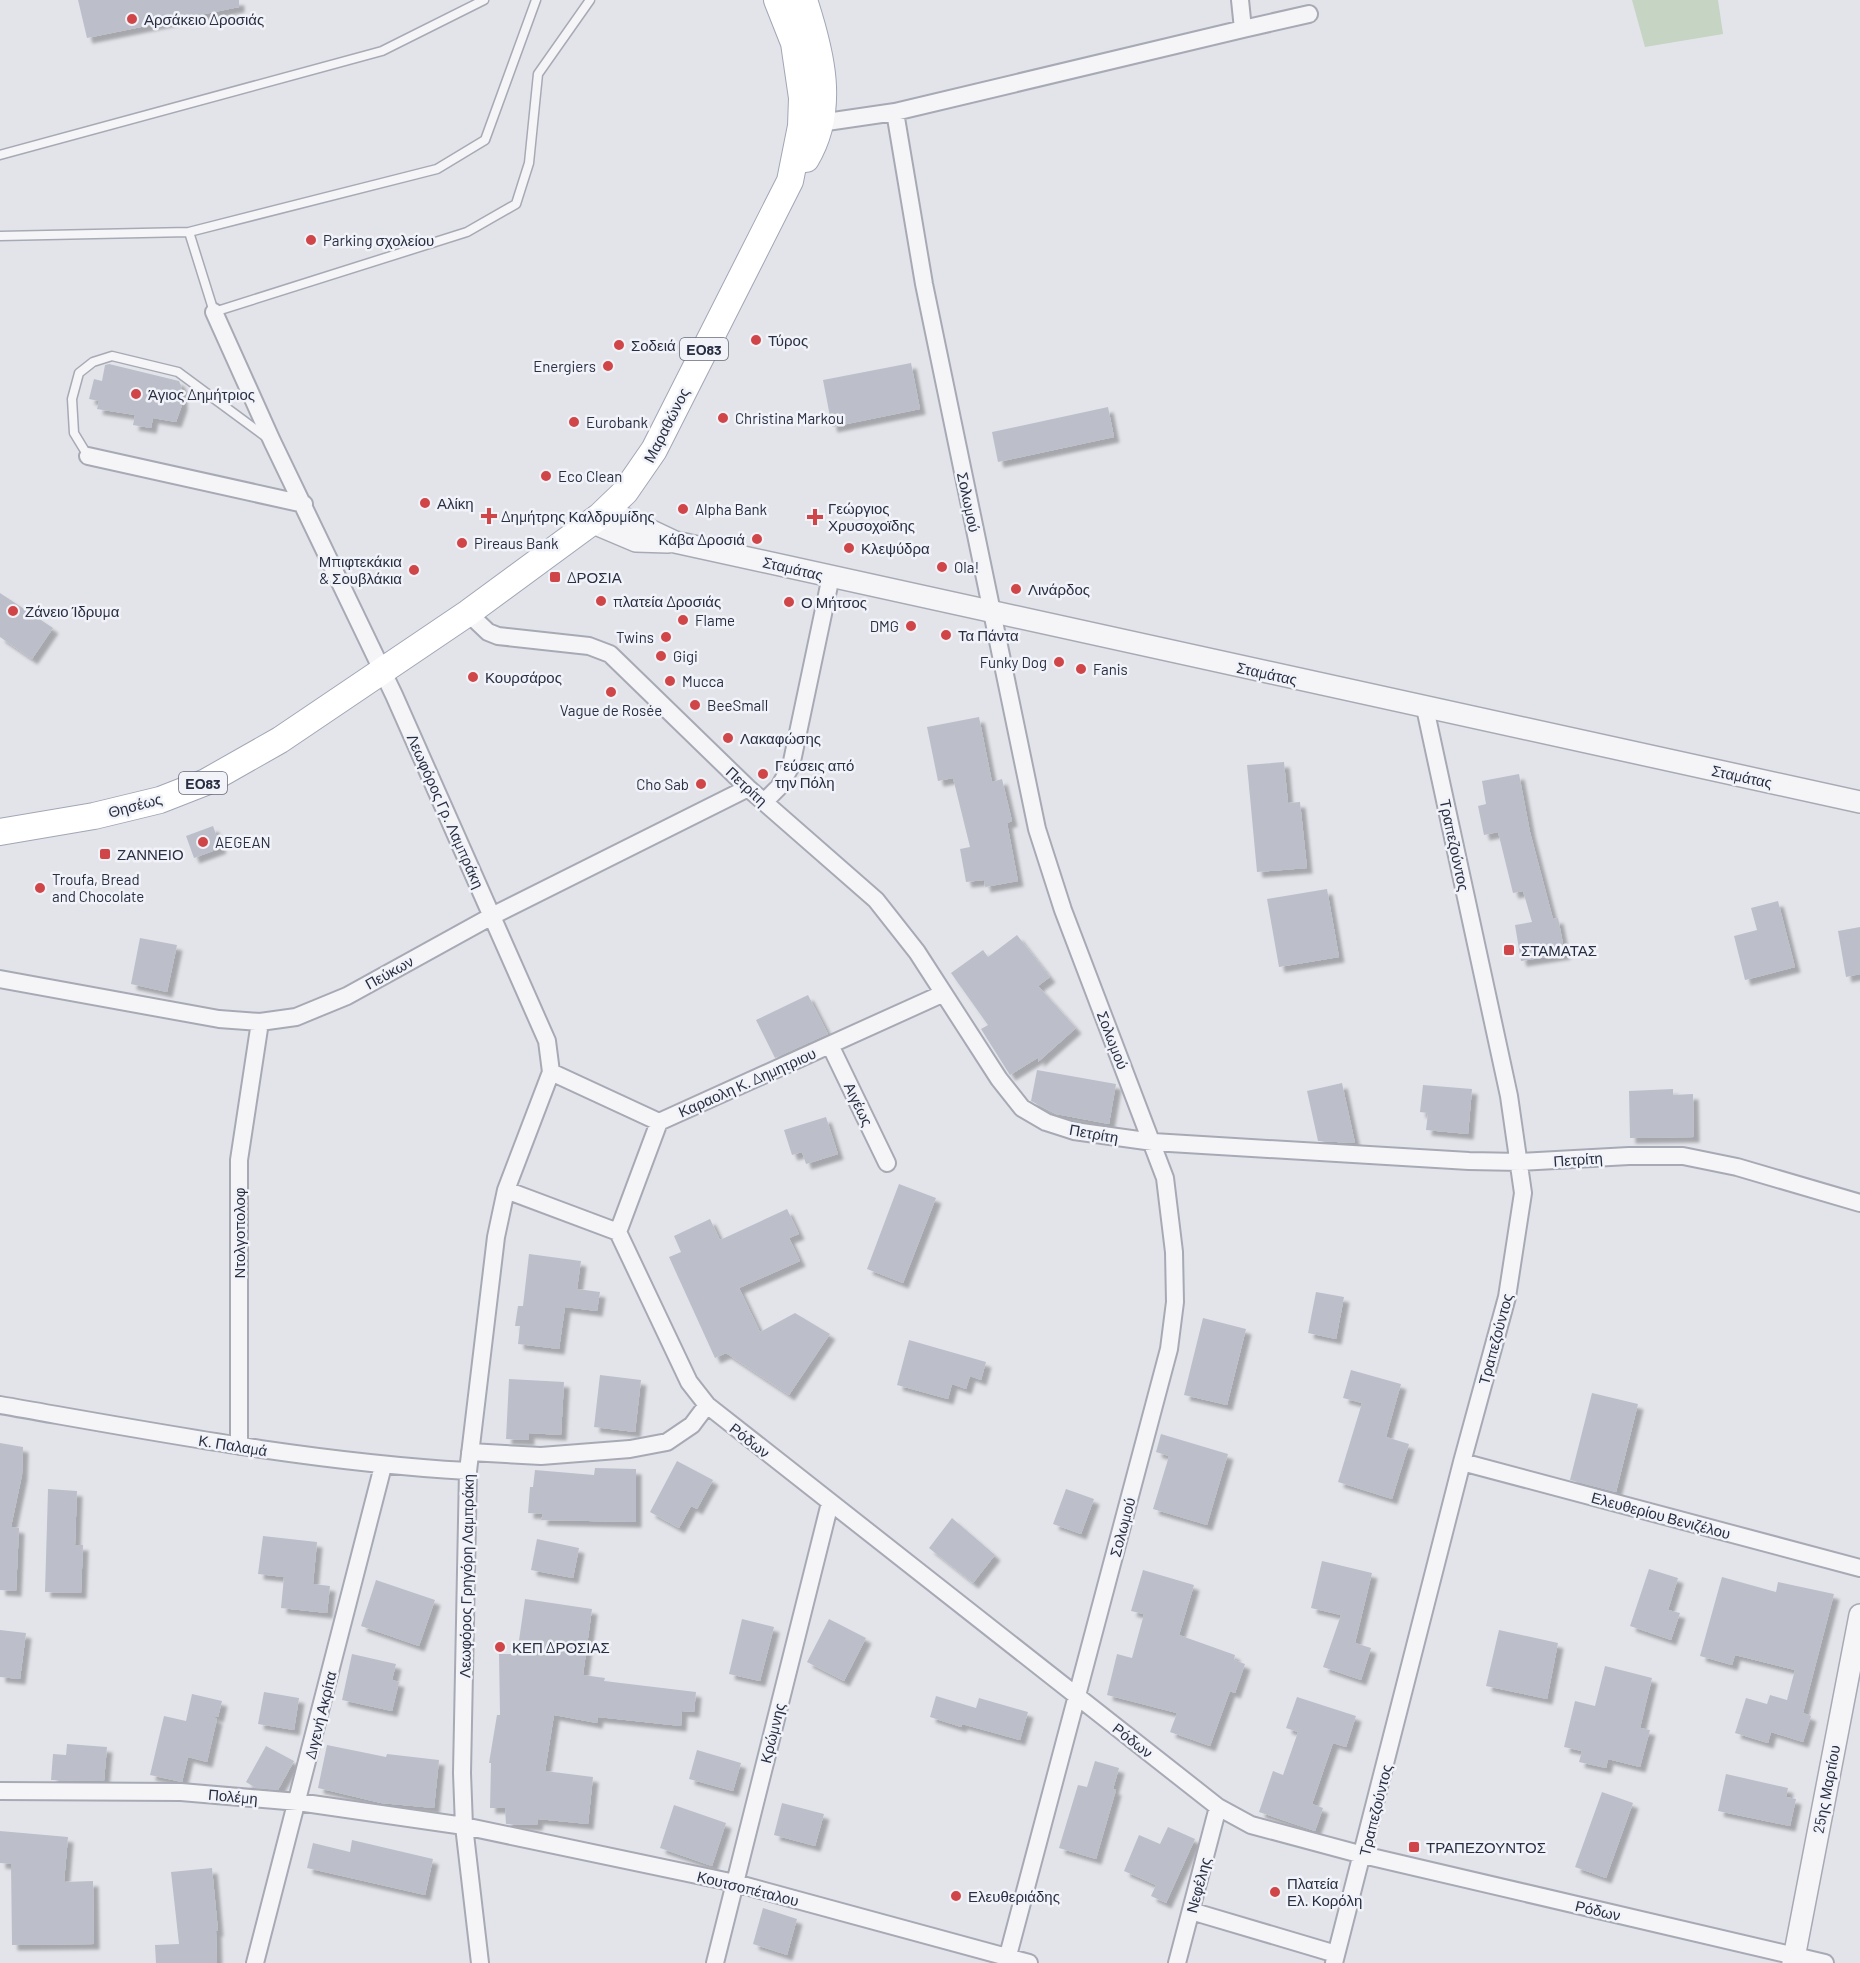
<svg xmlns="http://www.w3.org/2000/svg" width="1860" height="1963" viewBox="0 0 1860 1963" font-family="Barlow,sans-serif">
	<defs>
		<filter id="shadow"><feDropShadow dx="5.5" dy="5.5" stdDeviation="1.5" flood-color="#0004"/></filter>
	</defs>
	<rect width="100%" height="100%" fill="#e2e4ea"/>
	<path fill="#c5d4c3" d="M1632,0H1718L1723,34L1645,47Z"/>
	<path fill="#bcbfca" filter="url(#shadow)" d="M78,0H239V7L87,38Z
		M911,363L920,409L832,427L823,380Z
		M109,364L179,381L182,388V405L176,422L153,418L151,428L133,425L135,415L97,409L99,401L89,399L94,379L102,381L105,365Z
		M1108,407L1114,437L998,462L992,432Z
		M0,593L53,628L32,659L0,637Z
		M979,717L992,782L1002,779L1012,821L1007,823L1018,881L985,887L984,880L966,882L960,849L970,847L953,778L938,781L927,727Z
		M1284,762L1288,803L1300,802L1307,868L1257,872L1247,765Z
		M1519,774L1530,832L1553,919L1558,918L1565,954L1521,961L1515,925L1532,922L1523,891L1513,893L1498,832L1484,835L1478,806L1486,804L1482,781Z
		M213,826L221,848L194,858L186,836Z
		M1327,889L1339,957L1279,967L1267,899Z
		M1778,901L1795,967L1745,980L1734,936L1757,930L1751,908Z
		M1860,927V974L1846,977L1838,931Z
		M1017,935L1050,977L1038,986L1076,1028L1038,1062L1039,1057L1010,1075L981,1029L988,1025L951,973L983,950L988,957Z
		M140,938L177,945L167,992L131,984Z
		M808,995L828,1034L775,1058L756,1020Z
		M1037,1070L1116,1084L1109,1124L1056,1114L1031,1101Z
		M1342,1083L1355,1143L1318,1141L1307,1091Z
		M1423,1085L1472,1089L1468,1134L1426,1130L1428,1113L1420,1112Z
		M1673,1089V1095L1693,1094L1694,1137L1630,1138L1629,1091Z
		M826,1117L838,1154L806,1164L802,1152L792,1155L784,1130Z
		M899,1184L936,1198L903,1283L867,1269Z
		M787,1209L799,1234L789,1238L800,1261L739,1288L760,1332L795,1313L830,1334L789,1395L726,1353L715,1358L669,1257L681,1252L674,1236L710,1219L720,1240Z
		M529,1254L581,1261L577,1289L600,1292L597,1311L565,1307L559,1349L518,1344L520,1326H515L518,1306H523Z
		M1316,1292L1344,1297L1336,1339L1308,1333Z
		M1203,1318L1246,1329L1227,1405L1184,1395Z
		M909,1340L986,1362L981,1380L970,1376L966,1389L952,1384L948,1399L897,1385Z
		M1351,1370L1401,1384L1386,1437L1409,1444L1392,1499L1338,1482L1362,1403L1343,1398Z
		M600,1375L641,1380L635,1432L594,1427Z
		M509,1379L564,1382L561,1435L529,1433V1440L506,1439Z
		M1592,1393L1638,1404L1616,1492L1570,1480Z
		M1161,1434L1228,1454L1207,1525L1153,1509L1169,1456L1156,1452Z
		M0,1443L23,1447L22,1475L11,1527L19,1528L16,1591L0,1590Z
		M677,1461L713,1480L697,1509L691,1506L679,1528L650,1512Z
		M595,1468L636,1469V1522L541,1520L543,1514L528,1513L530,1487H533L535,1470L594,1475Z
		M48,1489L77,1491L75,1545H83L81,1593L45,1592Z
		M1066,1489L1094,1499L1081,1534L1053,1524Z
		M952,1518L995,1555L973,1583L929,1548Z
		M263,1536L317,1542L313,1584L330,1586L327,1613L281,1608L284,1577L258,1574Z
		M537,1539L579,1548L573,1578L531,1570Z
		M1322,1561L1372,1573L1355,1643L1371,1648L1361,1680L1323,1667L1341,1615L1311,1608Z
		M1649,1569L1678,1578L1668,1610L1680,1613L1671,1640L1630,1626Z
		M1143,1570L1194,1585L1179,1635L1235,1655L1234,1660L1245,1664L1235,1693L1230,1691L1210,1746L1170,1732L1177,1713L1107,1695L1117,1654L1132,1658L1144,1614L1131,1611Z
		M1722,1577L1776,1592L1778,1582L1834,1594L1803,1713L1811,1716L1803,1742L1771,1732L1768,1743L1735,1733L1746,1698L1767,1704L1770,1695L1787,1700L1795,1670L1735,1655L1732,1665L1700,1656Z
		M376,1580L435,1600L419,1646L361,1626Z
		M525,1599L592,1609L583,1675L605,1678L604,1681L696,1692L694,1712L682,1711L681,1726L598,1717L597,1723L554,1715L545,1771L593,1777L588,1824L538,1819L537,1825L506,1824L505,1808H490L491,1763H489L497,1715H500L499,1654H517Z
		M742,1619L774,1627L760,1681L729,1674Z
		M829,1619L866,1638L844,1681L807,1662Z
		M0,1630L26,1633L20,1679L0,1677Z
		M1499,1630L1558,1643L1547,1699L1486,1686Z
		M352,1654L396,1664L392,1680L399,1682L392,1711L342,1700Z
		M1605,1666L1652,1678L1640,1728L1650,1730L1640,1767L1608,1759L1606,1768L1579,1762L1582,1751L1564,1747L1575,1701L1595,1706Z
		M264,1692L299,1698L294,1730L258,1724Z
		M192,1694L222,1701L218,1717L210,1715L217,1719L207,1762L188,1757L182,1782L150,1775L164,1716L186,1721Z
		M936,1696L976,1708L979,1698L1028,1712L1020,1740L962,1724L961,1727L930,1717Z
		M1297,1697L1356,1716L1346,1747L1333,1743L1312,1804L1323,1808L1315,1831L1259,1812L1273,1771L1283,1775L1298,1732L1286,1728Z
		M67,1744L107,1747L104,1781L51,1780L53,1754L66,1755Z
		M327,1745L386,1757L387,1754L439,1760L434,1808L381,1803L318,1788Z
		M266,1746L294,1761L278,1790L256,1788L246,1782Z
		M697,1750L741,1763L733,1791L689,1779Z
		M1095,1761L1119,1768L1113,1789L1116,1790L1096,1859L1059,1848L1078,1785L1087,1787Z
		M1726,1774L1788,1788L1786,1797L1796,1799L1790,1826L1718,1811Z
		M1602,1792L1633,1803L1606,1878L1575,1867Z
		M782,1803L824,1814L815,1846L774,1835Z
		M674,1805L726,1823L712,1866L660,1848Z
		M1168,1827L1195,1839L1166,1903L1151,1896L1156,1885L1124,1871L1139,1835L1160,1844Z
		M0,1831L68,1837L64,1882L93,1881L94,1944L12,1945L11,1864L0,1863Z
		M352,1840L433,1859L425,1895L307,1868L313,1843L350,1852Z
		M212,1868L218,1931H216L217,1963H156L155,1945L179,1944L171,1872Z
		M763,1908L797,1919L787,1955L753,1944Z"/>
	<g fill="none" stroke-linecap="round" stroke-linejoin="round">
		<g stroke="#a7aab5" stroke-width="11">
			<path id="service" d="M0,155L382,51L484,0
				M189,232L437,169L485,140L536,0
				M0,236L189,232L214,312L467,232L516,204L529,163L538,74L590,0
				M88,456L74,433L72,399L79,373L93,362L112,356L178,372L266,437"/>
		</g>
		<g stroke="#a7aab5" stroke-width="20">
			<path id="minor" d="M1243,29L1309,14
				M895,112L924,284L1037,829L1063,910L1165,1178L1174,1252L1175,1302L1169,1349L1006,1963
				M813,124L895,112L1243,29L1240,0
				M214,312L272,441L394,695L547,1041L551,1072L506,1190L496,1237L468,1471L462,1773L464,1826L480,1963
				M88,456L304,504
				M468,613L488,632L498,636L589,646L610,654L748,788L876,900L917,952L999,1079L1022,1108L1046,1122L1074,1131L1153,1142L1469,1161L1521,1162L1629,1156H1683L1737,1167L1860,1203
				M764,802L779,787L791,766L831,576
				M0,979L219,1019L260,1022L296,1017L347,996L492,916L748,788
				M830,1045L887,1163
				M551,1072L659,1122
				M506,1190L618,1232
				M618,1232L689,1382L707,1405L1218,1807L1251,1825L1363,1855L1825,1963
				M618,1232L659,1122L942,994
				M0,1405C155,1432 310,1462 468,1471
				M239,1446V1160L260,1022
				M470,1452L541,1456L630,1449L667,1442L692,1425L707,1405
				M1462,1462L1860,1568
				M0,1791L181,1792L298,1802L464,1826L735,1883L1029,1963
				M1191,1911L1336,1954
				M255,1963L383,1466
				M715,1963L830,1503
				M1177,1963L1218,1807
				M1334,1963L1462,1462L1507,1297L1523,1193L1509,1096L1425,708"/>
		</g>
		<g stroke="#a7aab5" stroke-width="24">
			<path id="tertiary" d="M607,510L675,542L1860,802
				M591,522L636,541L668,542
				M1793,1963L1860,1615"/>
		</g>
		<g stroke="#a1a6b6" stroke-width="28">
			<path id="primary" d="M804,0C821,52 836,109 806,159
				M0,832L94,816L160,800L206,782L280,740L468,613L600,516L625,492L654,450L790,181L801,126L802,98L794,43L777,0"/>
		</g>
		<use href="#service" stroke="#f5f5f8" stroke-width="8"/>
		<use href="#minor" stroke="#f5f5f8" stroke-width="16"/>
		<use href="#tertiary" stroke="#f5f5f8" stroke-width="21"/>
		<use href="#primary" stroke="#fff" stroke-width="26"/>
	</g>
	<g fill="#d04648" stroke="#f1f3f8" stroke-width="2">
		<circle cx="132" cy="19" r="6"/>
		<circle cx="311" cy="240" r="6"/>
		<circle cx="756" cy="340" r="6"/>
		<circle cx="619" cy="345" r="6"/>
		<circle cx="608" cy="366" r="6"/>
		<circle cx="136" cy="394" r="6"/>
		<circle cx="723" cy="418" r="6"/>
		<circle cx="574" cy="422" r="6"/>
		<circle cx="546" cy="476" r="6"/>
		<circle cx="425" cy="503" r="6"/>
		<circle cx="683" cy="509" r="6"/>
		<path d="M486 507h6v6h6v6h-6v6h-6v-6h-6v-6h6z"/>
		<path d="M812 508h6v6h6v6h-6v6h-6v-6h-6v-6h6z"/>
		<circle cx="757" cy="539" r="6"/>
		<circle cx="462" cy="543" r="6"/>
		<circle cx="849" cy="548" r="6"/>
		<circle cx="942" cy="567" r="6"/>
		<circle cx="414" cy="570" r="6"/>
		<rect x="549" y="571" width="12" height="12" rx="3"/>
		<circle cx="1016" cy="589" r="6"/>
		<circle cx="601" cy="601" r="6"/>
		<circle cx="789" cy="602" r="6"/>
		<circle cx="13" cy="611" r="6"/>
		<circle cx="683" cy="620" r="6"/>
		<circle cx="911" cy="626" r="6"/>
		<circle cx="946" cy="635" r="6"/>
		<circle cx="666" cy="637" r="6"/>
		<circle cx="661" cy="656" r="6"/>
		<circle cx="1059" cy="662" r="6"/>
		<circle cx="1081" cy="669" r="6"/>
		<circle cx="473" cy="677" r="6"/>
		<circle cx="670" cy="681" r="6"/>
		<circle cx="611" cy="692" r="6"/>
		<circle cx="695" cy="705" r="6"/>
		<circle cx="728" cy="738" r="6"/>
		<circle cx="763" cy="774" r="6"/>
		<circle cx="701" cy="784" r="6"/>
		<circle cx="203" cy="842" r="6"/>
		<rect x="99" y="848" width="12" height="12" rx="3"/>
		<circle cx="40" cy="888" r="6"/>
		<rect x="1503" y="944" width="12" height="12" rx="3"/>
		<circle cx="500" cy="1647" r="6"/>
		<rect x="1408" y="1841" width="12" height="12" rx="3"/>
		<circle cx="1275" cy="1892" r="6"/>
		<circle cx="956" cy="1896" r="6"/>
	</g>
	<g text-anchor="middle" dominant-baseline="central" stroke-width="5" stroke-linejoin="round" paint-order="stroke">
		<g fill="#f1f3f8" stroke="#656a79" stroke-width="1.5">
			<rect x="680" y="338" width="48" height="22" rx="4.5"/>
			<rect x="179" y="772" width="48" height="22" rx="4.5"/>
		</g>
		<g font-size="14" font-weight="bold" fill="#292f43">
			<text x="704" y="349">ΕΟ83</text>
			<text x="203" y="783">ΕΟ83</text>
		</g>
		<g font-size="15" fill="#292f43" stroke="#f1f3f8" text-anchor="start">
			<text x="144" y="19">Αρσάκειο Δροσιάς</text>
			<text x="323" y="240">Parking σχολείου</text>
			<text x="768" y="340">Τύρος</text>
			<text x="631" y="345">Σοδειά</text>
			<text x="596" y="366" text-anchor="end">Energiers</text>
			<text x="148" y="394">Άγιος Δημήτριος</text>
			<text x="735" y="418">Christina Markou</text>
			<text x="586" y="422">Eurobank</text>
			<text x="558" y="476">Eco Clean</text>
			<text x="437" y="503">Αλίκη</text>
			<text x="828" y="508">Γεώργιος<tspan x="828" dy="17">Χρυσοχοϊδης</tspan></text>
			<text x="695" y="509">Alpha Bank</text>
			<text x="501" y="516">Δημήτρης Καλδρυμίδης</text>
			<text x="745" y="539" text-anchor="end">Κάβα Δροσιά</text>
			<text x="474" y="543">Pireaus Bank</text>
			<text x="861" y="548">Κλεψύδρα</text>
			<text x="402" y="561" text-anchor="end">Μπιφτεκάκια<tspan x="402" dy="17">&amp; Σουβλάκια</tspan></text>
			<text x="954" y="567">Ola!</text>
			<text x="567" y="577">ΔΡΟΣΙΑ</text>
			<text x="1028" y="589">Λινάρδος</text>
			<text x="613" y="601">πλατεία Δροσιάς</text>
			<text x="801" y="602">Ο Μήτσος</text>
			<text x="25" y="611">Ζάνειο Ίδρυμα</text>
			<text x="695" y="620">Flame</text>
			<text x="899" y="626" text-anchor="end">DMG</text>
			<text x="958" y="635">Τα Πάντα</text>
			<text x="654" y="637" text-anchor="end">Twins</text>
			<text x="673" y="656">Gigi</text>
			<text x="1047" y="662" text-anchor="end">Funky Dog</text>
			<text x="1093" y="669">Fanis</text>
			<text x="485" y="677">Κουρσάρος</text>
			<text x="682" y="681">Mucca</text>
			<text x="707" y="705">BeeSmall</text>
			<text x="611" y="710" text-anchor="middle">Vague de Rosée</text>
			<text x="740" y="738">Λακαφώσης</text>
			<text x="775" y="765">Γεύσεις από<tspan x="775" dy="17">την Πόλη</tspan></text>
			<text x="689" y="784" text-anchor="end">Cho Sab</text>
			<text x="215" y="842">AEGEAN</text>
			<text x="117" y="854">ΖΑΝΝΕΙΟ</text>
			<text x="52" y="879">Troufa, Bread<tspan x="52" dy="17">and Chocolate</tspan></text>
			<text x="1521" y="950">ΣΤΑΜΑΤΑΣ</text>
			<text x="512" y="1647">ΚΕΠ ΔΡΟΣΙΑΣ</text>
			<text x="1426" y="1847">ΤΡΑΠΕΖΟΥΝΤΟΣ</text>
			<text x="1287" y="1883">Πλατεία<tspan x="1287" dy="17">Ελ. Κορόλη</tspan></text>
			<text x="968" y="1896">Ελευθεριάδης</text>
		</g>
		<g font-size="15" fill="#292f43" stroke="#f1f3f8">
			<text transform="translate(666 425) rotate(-63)">Μαραθώνος</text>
			<text transform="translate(969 502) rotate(78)">Σολωμού</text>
			<text transform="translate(793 568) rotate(13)">Σταμάτας</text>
			<text transform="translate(1267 673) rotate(12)">Σταμάτας</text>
			<text transform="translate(1742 776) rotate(12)">Σταμάτας</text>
			<text transform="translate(747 786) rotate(43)">Πετρίτη</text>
			<text transform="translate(135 805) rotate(-15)">Θησέως</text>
			<text transform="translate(446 811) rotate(66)">Λεωφόρος Γρ. Λαμπράκη</text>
			<text transform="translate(1455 845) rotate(78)">Τραπεζούντος</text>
			<text transform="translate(389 972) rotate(-29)">Πεύκων</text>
			<text transform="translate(1113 1040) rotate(69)">Σολωμού</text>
			<text transform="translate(747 1082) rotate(-24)">Καραολη Κ. Δημητριου</text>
			<text transform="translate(859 1104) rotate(64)">Αιγέως</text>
			<text transform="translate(1094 1133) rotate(10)">Πετρίτη</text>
			<text transform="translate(1578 1159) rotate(-4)">Πετρίτη</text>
			<text transform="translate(239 1233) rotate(-90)">Ντολγοπολοφ</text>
			<text transform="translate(1495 1339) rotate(-75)">Τραπεζούντος</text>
			<text transform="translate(750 1440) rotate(38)">Ρόδων</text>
			<text transform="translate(233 1445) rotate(9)">Κ. Παλαμά</text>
			<text transform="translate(1661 1515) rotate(15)">Ελευθερίου Βενιζέλου</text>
			<text transform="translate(1122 1527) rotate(-75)">Σολωμού</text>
			<text transform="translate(466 1576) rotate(-89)">Λεωφόρος Γρηγόρη Λαμπράκη</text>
			<text transform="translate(320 1715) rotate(-76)">Διγενή Ακρίτα</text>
			<text transform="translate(772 1733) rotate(-76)">Κρώμνης</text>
			<text transform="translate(1133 1740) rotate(38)">Ρόδων</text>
			<text transform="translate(1826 1789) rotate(-79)">25ης Μαρτίου</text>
			<text transform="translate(233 1796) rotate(5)">Πολέμη</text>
			<text transform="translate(1375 1810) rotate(-76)">Τραπεζούντος</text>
			<text transform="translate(1198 1885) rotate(-75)">Νεφέλης</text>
			<text transform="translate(748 1888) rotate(14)">Κουτσοπέταλου</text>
			<text transform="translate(1598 1910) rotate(13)">Ρόδων</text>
		</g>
	</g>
</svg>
